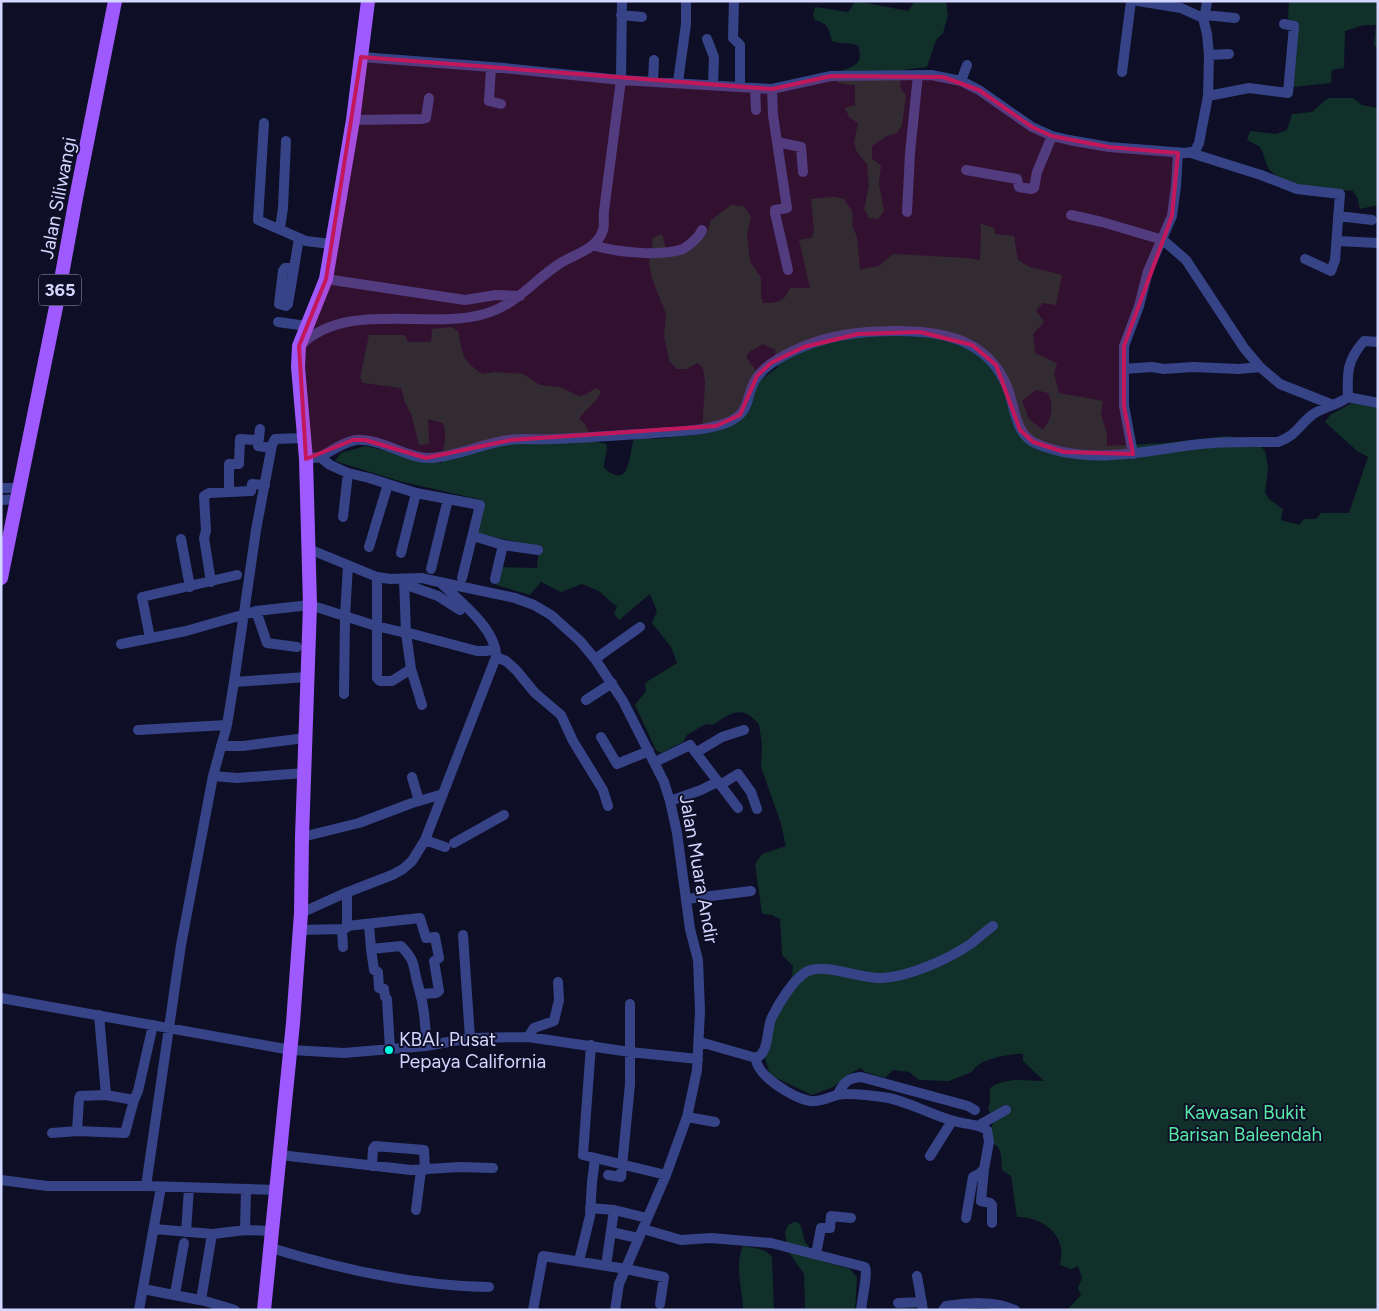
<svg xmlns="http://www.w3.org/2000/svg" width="1379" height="1311" viewBox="0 0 1379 1311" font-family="Figtree,sans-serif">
	<rect width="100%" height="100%" fill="#0e0e26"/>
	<path fill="#103029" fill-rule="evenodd" d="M856,1L908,11L915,1H946L948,15L943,33L936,40L927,67L902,70L900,87L906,96L902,125L897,133L887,136L872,146V159L881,165L879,184L884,211L878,219L869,218L864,209L869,186L867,164L857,152L854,143L858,123L849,117L845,108L855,105V85L843,84L837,82L840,71C855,66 864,64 858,46C850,41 841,45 832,41C828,28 829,24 815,20L813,15L815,7L848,12Z
		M1289,1H1378V51L1374,44L1376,25H1364L1345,31L1344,68L1332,70L1331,83L1293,87L1292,83L1298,22L1288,19Z
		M1328,98H1353L1362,105L1378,108V205L1360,209L1357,197L1353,191C1332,189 1281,187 1269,169C1265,163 1264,154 1260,147L1247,140L1250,131L1276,134L1287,130L1292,114L1312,112Z
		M834,197L844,199L852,211L853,216L852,225L857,237L860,269L879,266L893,254L969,258L980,260L981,231L980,223L994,228L995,234L1014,236L1018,260L1030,267L1062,275L1056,305L1043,303L1036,310L1044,322L1033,334L1035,353L1057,363L1054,374L1059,393L1103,401L1101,415L1107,434V446L1164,443L1226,436L1255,439L1265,451L1268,468L1265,493L1270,500L1283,509L1281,520L1299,525L1304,519H1316L1321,513H1349L1368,457L1357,451L1325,422L1330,415L1352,403L1378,408V1310H1067L1081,1295L1078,1288L1082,1278L1078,1266L1071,1269L1060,1265C1060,1260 1062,1254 1061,1249C1058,1227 1036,1217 1017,1217L1011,1176L1002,1170C1001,1159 1003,1149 993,1143L991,1129L994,1119L988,1109L990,1102V1088C1007,1076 1025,1081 1044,1081L1023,1061V1054C1012,1053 991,1058 981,1063C977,1065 975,1068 972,1072L949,1081L919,1080L909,1072L893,1070L885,1078L865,1072L861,1068L851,1073L833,1087L812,1095L770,1075L764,1055L776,1010L792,976L793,966L782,955L780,919L772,915L762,914L755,864L762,854L786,846L780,821L761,767L762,745L759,724C756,721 751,716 747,714C735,708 722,719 713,725L706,724L688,734L683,742L661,753L656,750L635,705L646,691L645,683L677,663L671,647L652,623L657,611L650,594L619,620L614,614L617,607L599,591L582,584L561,592L541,582L530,595L496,585L501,567L537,568L539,546L502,539L478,533L482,500L399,481L335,461L341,453L365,446L442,463C442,448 448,438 443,423L428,419L429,444L419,445L412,417L405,402L401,388L363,383L360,378L369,335H405L408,342H431L432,329L452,327L458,331C463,355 461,359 482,374L495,372L523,374L540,385L560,387L579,396L585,395L596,388L601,391C598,402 585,409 579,419L585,424L593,441L606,444C609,451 603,459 604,468C633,493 628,448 635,437L655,439L702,434L705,382L703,369L698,363L686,369H676L669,360L664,336L666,314L652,278L649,262L653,243L652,239L661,234L663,237L667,253L695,244L708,230L711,220L731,205L744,206L751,217L747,235L750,261L761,278V297L763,303C778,303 784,302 790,288H810L799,240L811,238L814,232L811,199ZM763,344L775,350L778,367L762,379L746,357L749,352ZM1036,390L1048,393C1054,408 1052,417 1043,430L1029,419L1022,401Z
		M794,1222H798L801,1226L805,1242L819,1260L850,1269L857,1278L855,1310H805L804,1274L788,1251L785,1232L788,1225Z
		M743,1246C754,1248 765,1248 772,1257L774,1310H743C743,1290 734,1265 743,1246Z"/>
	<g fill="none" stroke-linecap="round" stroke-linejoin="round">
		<path stroke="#364487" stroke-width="10" d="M734,1L733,38L740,45V87
			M621,15L642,17
			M1205,15L1235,18
			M1203,18L1205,15L1207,1
			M707,39L714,57L713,85
			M1209,55L1229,54
			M361,57L504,68L621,80L772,89L831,76L931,75L961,81L979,90L1032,127L1052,136L1069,140L1109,147L1186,153L1195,151L1199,143L1208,96L1209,55L1207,34L1203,18L1181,8L1138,1
			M491,67L489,101L501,104
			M1122,72L1131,1
			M653,81L654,60
			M961,81L967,65
			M678,82L686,24V1
			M755,88L756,110
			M772,89L773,115L777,142L801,147L803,172
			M1208,96L1249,88L1288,93L1294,26L1284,24
			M353,120L422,119L426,118L429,98
			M264,123L258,220L306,241L331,244
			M777,142L787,208L775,210V213L788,270
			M1191,153L1261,175L1297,189L1340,194L1335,260L1331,271L1305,259
			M966,170L1017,179L1019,187L1031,189L1034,188L1037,172L1052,136
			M907,212L910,153L918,75
			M1071,215L1102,222L1163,240L1186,260L1244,348L1260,367L1280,384L1333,405
			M1338,216L1372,220
			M280,228L283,208L286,141
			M1337,241L1378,243
			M593,245C614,252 662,257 683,249C690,245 699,237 702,230
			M294,268H285L283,271L279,304L286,306L288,304L299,238
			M326,279L465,300L496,295L520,296
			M278,322L307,326
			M301,345C347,300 428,330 484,314C515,306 533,281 559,264C574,254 597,250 603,230C605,224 603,218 604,211L621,80L622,1
			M1124,369L1152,367L1164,369L1193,367L1239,369L1260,367
			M1348,397C1347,373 1347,360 1364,341L1378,342
			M260,429L258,446L271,448
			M1133,454L1124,406V346L1139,306L1148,271L1172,216L1176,186L1178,153
			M320,457L330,465L348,473L369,478L416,493L480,505L462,578
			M306,459C311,458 317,458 322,456C333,450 343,442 356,440C381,438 408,459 430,458C456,457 483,443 509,440C523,438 538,440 553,439C587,438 621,435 656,433C679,431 704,431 726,423C755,411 743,395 758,376C772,357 811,342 834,337C860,331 895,330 921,332C961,335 995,351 1009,392C1015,410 1016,434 1035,443C1089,467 1146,450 1201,444C1226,441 1252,442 1278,442C1297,435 1298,426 1312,415C1323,407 1338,405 1348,397L1378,403
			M1,488H19
			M229,492V464H239L240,439L258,440
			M1,500L17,499
			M343,517L348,473
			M473,536L503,545L538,550
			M181,539L190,587
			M369,547L388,484
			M309,549L377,577L390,579L422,578L430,580L515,598L534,605L551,615L580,641L595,659L623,701L664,782L670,801L677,833L690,929L698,960L700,1011L697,1070L687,1117L666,1175L619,1284L615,1310
			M401,553L416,493
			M431,569L448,499
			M377,577V678L380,681H392L411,669
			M404,579L406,633L413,634L477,651H486L495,649
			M495,579L503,545
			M211,582L204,538L206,531L204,496L209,493L251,491L252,484L265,485
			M404,584L438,596L460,610
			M256,611L267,643L297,647
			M150,638L142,597L237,575
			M121,644L186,631L256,611L310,605L376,626L406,633L411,669L422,705
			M496,657L506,661L516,670L535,693L561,715L573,741L603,790L608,806
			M595,659L640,627
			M234,682L307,677
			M344,694L345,616L348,565
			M586,700L612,683
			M227,725L234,682L256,530L272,445L275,439L304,438
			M138,730L227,725L213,776L181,945L146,1186
			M601,737L617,764L649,751
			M221,746H243L305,738
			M697,752L722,737L744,730
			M655,762L690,745L738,808
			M213,776L237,778L305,773
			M412,777L419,801
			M720,785L738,774L751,792L757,809
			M670,801L701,790L717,782
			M302,837L359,823L412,803L443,794
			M425,840L445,847
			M454,843L504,815
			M687,899L751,891
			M301,913L343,894L392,875L403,869L412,861L425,840L496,657C497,629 459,601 441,583
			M369,924L371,949L401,946C417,963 412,965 418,985C424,1005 426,1025 426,1046
			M347,926V893
			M300,930L342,929
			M463,935L470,1038
			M343,947L342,929L346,928L347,926L420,918L426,938L435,937L439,958L434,961L439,991L436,993L422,994
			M371,949L374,970L378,972L379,988L384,989L385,997L387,999L390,1049
			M1,998L291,1050L344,1053L426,1046L470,1038L528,1037L630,1052L698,1059
			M99,1015L106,1095
			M528,1037L534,1028L554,1021L559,1000L558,982
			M700,1042L756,1058C770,1052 766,1029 772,1017C779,1003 793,980 806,972C825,962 858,979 881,978C909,977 949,959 972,943C979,937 986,931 993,926
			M591,1045L583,1155L666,1175
			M756,1058C756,1076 794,1098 810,1101C822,1103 834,1093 847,1094C861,1094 876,1096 889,1098C911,1103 932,1115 954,1121C966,1125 977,1123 987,1130L989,1142L984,1169L981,1201L990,1203L992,1205V1223
			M838,1094C843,1083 848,1078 861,1077L968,1106L975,1110
			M134,1100L138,1091L153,1025
			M687,1117L715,1122
			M979,1125L1006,1110
			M52,1133L77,1131L125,1133L134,1100L106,1095L80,1096L79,1099L77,1131
			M280,1155L411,1170L460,1167L493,1168
			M930,1156L952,1121
			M372,1166L373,1149L375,1146L424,1150L425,1170
			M608,1175L621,1177L630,1084V1004
			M1,1180L47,1186H146L278,1190
			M246,1189L245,1230L273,1231
			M590,1208L614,1210
			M416,1210L421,1170
			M966,1218L973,1177L979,1174L984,1169
			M154,1229L213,1234L245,1230
			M643,1229L681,1240L711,1238L771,1243L865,1267C868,1273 862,1299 861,1310
			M186,1232L189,1188
			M611,1232L638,1238
			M271,1248C340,1269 417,1286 489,1287
			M816,1254L821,1228H830L831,1216L851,1218
			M579,1261L590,1216L592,1182L595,1159
			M606,1266L614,1210L647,1218
			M917,1276L923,1310
			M143,1289L205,1301L235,1310
			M175,1294L184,1243
			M201,1300L212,1234
			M898,1303L922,1302
			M139,1310L161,1187
			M533,1310L543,1256L626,1269L664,1277L660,1304
			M943,1310L946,1306C968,1303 994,1300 1015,1310"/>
		<path stroke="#9f5aff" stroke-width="14" d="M1,578L56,307L76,198L115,1
			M264,1310L293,1023L301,913L302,837L310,605L306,459L298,367L299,346L326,279L353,120L368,1"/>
	</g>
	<path fill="#c2185b" fill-opacity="0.2" stroke="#c2185b" stroke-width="4" stroke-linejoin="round" d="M361,57L772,89L831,76L943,77L979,90L1032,127L1052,136L1109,147L1178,153L1172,216L1124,346V406L1133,454L1064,452L1033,442L1020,430L996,365L972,345L920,332L858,334L804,347L771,363L757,376L740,415L716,426L511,440L426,458L365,440H353L306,459L299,346L326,279Z"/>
	<circle fill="#00fee3" stroke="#0e0e26" stroke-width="2" cx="389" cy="1050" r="5"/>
	<g text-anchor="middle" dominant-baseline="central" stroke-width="4" stroke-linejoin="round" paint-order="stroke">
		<rect fill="#0e0e26" stroke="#989bbe" stroke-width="1" x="39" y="274.5" width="42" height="31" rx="4"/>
		<g font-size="18" font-weight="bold" fill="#d3d7ff">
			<text x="60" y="290">365</text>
		</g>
		<g font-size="19" fill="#d3d7ff" stroke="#0e0e26">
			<text transform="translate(58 198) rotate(-79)">Jalan Siliwangi</text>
			<text transform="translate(699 869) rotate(80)">Jalan Muara Andir</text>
		</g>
		<g font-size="19" fill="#d3d7ff" stroke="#0e0e26" text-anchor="start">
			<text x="399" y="1039">KBAI. Pusat<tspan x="399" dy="22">Pepaya California</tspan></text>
		</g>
		<g font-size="19" fill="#58e6a5" stroke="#0e0e26">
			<text x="1245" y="1112">Kawasan Bukit<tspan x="1245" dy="22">Barisan Baleendah</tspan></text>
		</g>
	</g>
	<rect width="1379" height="1311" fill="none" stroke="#d3d7ff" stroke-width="5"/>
</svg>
